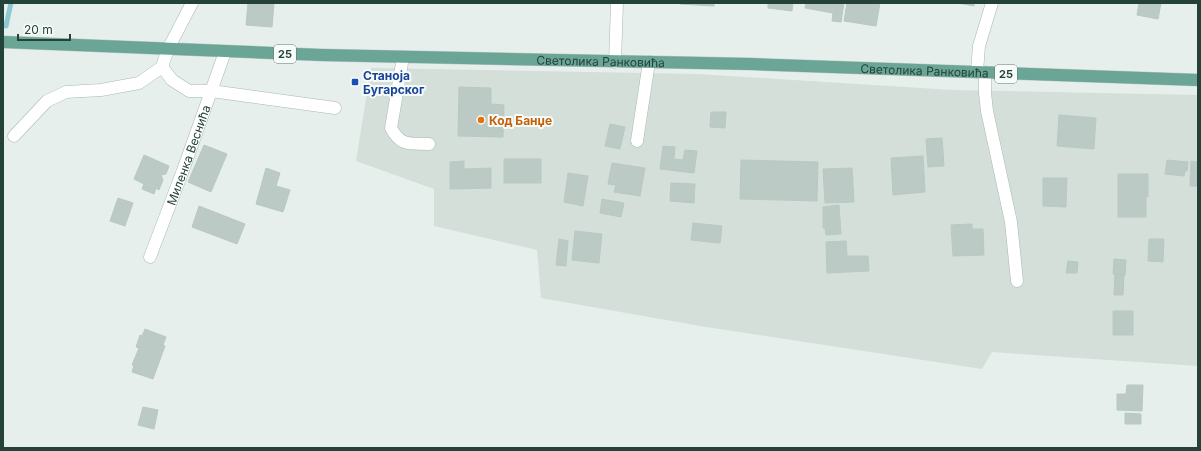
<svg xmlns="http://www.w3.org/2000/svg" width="1201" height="451" viewBox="0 0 1201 451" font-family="Inter,sans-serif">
	<rect width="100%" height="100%" fill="#e6efeb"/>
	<path fill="#d4dfda" d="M371,68L697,74L952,90L1198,95V366L992,352L982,369L706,327L541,298L537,250L434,226V189L356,161Z"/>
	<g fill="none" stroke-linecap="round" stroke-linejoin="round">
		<path stroke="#8ec9d4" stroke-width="5" d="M6,26L11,3"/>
	</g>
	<path fill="#bbcac4" stroke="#b8c9c2" d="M248,3H274L272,27L246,25Z
		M680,3H714V6L680,4Z
		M768,3H793L792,11L768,8Z
		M806,3H844L841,22L832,21L833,13L805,8Z
		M847,3H880L876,26L844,21Z
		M958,3H974V6Z
		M1139,3H1161L1158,19L1137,15Z
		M459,87L491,88V104L504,105L503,137L458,136Z
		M711,112H726L725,128L710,127Z
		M1059,115L1096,118L1094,149L1057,146Z
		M610,124L625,127L620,149L605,146Z
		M942,138L944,166L928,167L926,139Z
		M204,145L227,154L211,192L188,182Z
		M663,146L675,147L674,159L683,160L685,150L697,151L694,173L660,169Z
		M144,155L169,166L166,174L161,175L163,180L159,190L156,188L154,194L142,189L144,184L134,179Z
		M923,156L925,192L893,195L891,158Z
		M504,159H541V183H504Z
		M741,160L818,162L817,201L740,199Z
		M1167,160L1188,162L1187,171H1185L1184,176L1165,174Z
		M464,161V169L491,168V188L450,189V162Z
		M1191,161L1198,162V186H1190Z
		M612,163L645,168L640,196L614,192L616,185L608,184Z
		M266,168L280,173L276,186L290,190L283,212L256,204Z
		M852,168L854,202L825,203L823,169Z
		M568,173L588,176L583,206L564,202Z
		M1118,174H1148V197L1146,196V217H1118Z
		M1043,178H1067L1066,207L1043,206Z
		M671,183L695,184L694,203L670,201Z
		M118,198L133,203L125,226L110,221Z
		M602,199L624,203L621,217L600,213Z
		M839,205L841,234L826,235L825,228H823V207Z
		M199,206L245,224L237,244L192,227Z
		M693,223L722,226L720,243L691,240Z
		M972,224V229H983L984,255L953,256L951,225Z
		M575,231L602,234L599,263L572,260Z
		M559,239L568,241L566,266L556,265Z
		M1149,239H1164L1163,262L1148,261Z
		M846,241L847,256H868L869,271L827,273L826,242Z
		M1114,259L1126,260L1125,275L1113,274Z
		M1068,261L1078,262L1077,273H1066Z
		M1115,274H1124L1123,295H1114Z
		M1113,311H1133V335H1113Z
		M145,329L166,337L163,345L165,346L153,379L132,372L134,365H132L139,348L136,347L140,335L142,336Z
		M1127,385H1143L1142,411L1117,410V394H1126Z
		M143,407L158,410L154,429L138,425Z
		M1125,413L1141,414V424H1125Z"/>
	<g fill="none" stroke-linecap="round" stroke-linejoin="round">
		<g stroke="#a8b8b2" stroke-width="13">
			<g id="minor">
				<path d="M403,57L391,128C401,147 410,143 429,144"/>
				<path d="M615,62L617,3"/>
				<path d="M162,67L172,80L189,91H211L335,108"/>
				<path d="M977,72L979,46L992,3"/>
				<path d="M985,73V93L987,111L1011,222L1017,281"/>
				<path d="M14,136L47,101L66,92L101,90L139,83L162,67L168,49L192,3"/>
				<path d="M637,141L649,62"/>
				<path id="s1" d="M150,257L182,173L225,52"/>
			</g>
		</g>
		<g stroke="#c2cac8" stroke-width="13">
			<g id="major">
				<path id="s2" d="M3,42L322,55L751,64L1198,80"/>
			</g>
		</g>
		<use href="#minor" stroke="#fff" stroke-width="12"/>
		<use href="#major" stroke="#6aa596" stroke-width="12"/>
	</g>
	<rect fill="#1a4fb4" stroke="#f7fbf9" stroke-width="1.5" x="351" y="78" width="8" height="8" rx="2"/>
	<circle fill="#e8710a" stroke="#f7fbf9" stroke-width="1.5" cx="481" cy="120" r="4"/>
	<g text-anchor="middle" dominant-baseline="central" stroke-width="4" stroke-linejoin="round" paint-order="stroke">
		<g fill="#f7fbf9" stroke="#637a73" stroke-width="1">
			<rect x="274" y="45" width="22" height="18" rx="3"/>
			<rect x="995" y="65" width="22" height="18" rx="3"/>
		</g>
		<g font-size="11" font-weight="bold" fill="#24423a">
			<text x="285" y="54">25</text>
			<text x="1006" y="74">25</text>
		</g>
		<g font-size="12" fill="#24423a" stroke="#f7fbf9">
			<text stroke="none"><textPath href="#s2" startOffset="598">Светолика Ранковића</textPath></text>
			<text stroke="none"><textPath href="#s2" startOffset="922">Светолика Ранковића</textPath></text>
			<text stroke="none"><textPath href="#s1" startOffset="109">Миленка Веснића</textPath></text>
		</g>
		<g font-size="12" font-weight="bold" fill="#164399" stroke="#f7fbf9" text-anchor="start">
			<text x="363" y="75">Станоја<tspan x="363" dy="14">Бугарског</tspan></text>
		</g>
		<g font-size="12" font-weight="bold" fill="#c56008" stroke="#f7fbf9" text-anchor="start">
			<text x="489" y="120">Код Банџе</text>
		</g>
	</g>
	<rect width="1201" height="451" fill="none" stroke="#24423a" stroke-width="8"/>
	<path d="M18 34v6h52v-6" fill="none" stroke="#24423a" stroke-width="2"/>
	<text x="24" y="34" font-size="12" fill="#24423a" stroke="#f7fbf9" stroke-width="3" paint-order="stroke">20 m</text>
</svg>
